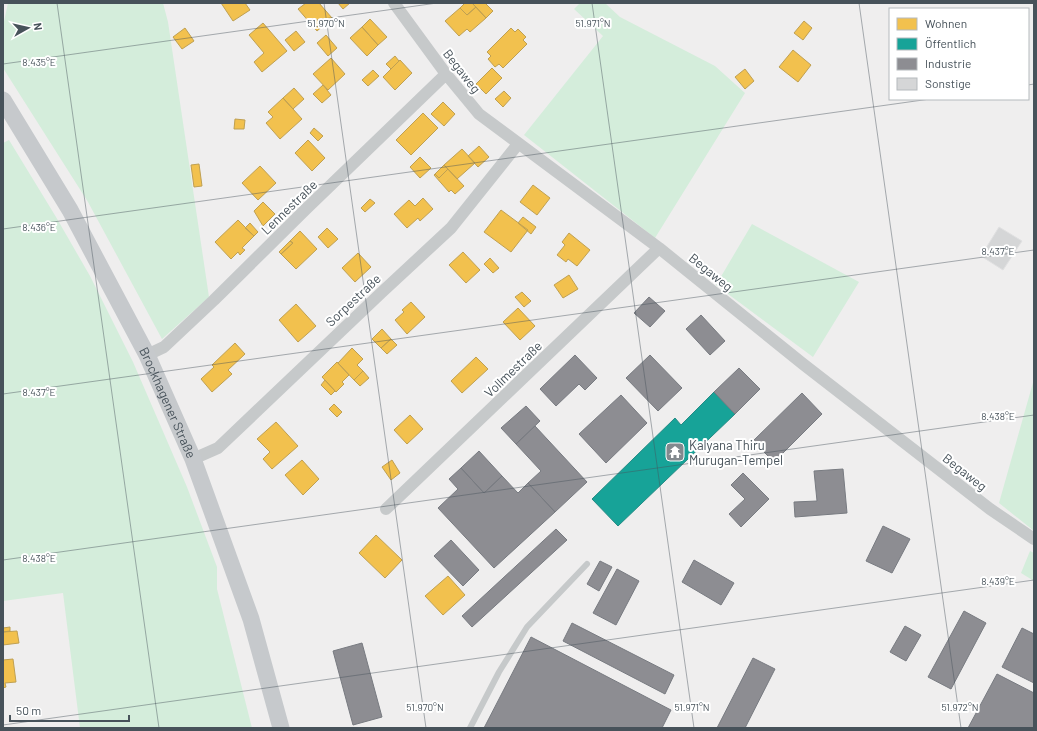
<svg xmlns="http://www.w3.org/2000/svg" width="1037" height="731" viewBox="0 0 1037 731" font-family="Barlow,sans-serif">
	<rect width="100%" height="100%" fill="#efeeee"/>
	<path fill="#d4eddb" d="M8,3H163L168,22L209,297L162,339L88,202L3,68V26Z
		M580,3H605L620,17L715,66L745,93L655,238L524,135L603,36L574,9Z
		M9,140L56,217L90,276L133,362L187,487L217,567V589L252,728H80L63,593L3,601V143Z
		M752,224L859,282L813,357L716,285Z
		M1034,379V531L999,503Z
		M1030,551L1034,553V581L1021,573Z"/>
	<path fill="#f2c14e" stroke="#bfa052" d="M221,3H245L250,10L233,21Z
		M306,3H319L332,18L317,31L298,9Z
		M338,3H350L343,9Z
		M465,3H472L476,7L467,15L460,8Z
		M472,3H485L493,11L486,18Z
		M476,7L486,18L470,32L467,29L459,36L445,21L460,8L467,15Z
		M370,19L387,37L378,45L362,27Z
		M804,21L812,28L803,40L794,33Z
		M263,23L287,51L262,72L254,62L264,53L249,35Z
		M362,27L378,45L367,56L350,38Z
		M185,28L194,41L182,49L173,37Z
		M511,28L515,32L518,29L526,37L523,40L527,44L503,68L499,64L495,67L488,59L491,56L487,52Z
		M296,31L305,42L294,51L285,40Z
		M326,35L337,48L328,56L317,43Z
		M793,50L811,65L798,82L779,67Z
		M395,56L399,61L391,69L386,64Z
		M331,58L345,74L328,90L313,74Z
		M400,60L412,73L395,90L383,77Z
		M492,68L502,78L486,94L476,84Z
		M745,69L754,81L745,89L735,77Z
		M373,70L379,76L368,86L362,80Z
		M323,85L331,95L322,103L313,94Z
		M294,88L304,99L293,109L283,98Z
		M504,91L511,98L503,107L495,99Z
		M283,98L302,119L280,139L266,123L273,117L268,112Z
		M443,102L455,114L444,126L431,114Z
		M423,113L438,128L411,155L396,140Z
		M235,119L245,120L244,129H234Z
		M314,128L323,136L318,141L310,133Z
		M308,140L325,158L312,171L295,153Z
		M479,146L489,157L478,167L468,156Z
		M462,149L475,163L457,179L444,165Z
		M420,157L431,168L420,178L410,167Z
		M199,164L202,186L194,187L191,165Z
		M444,165L448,169L439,178L435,174Z
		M260,166L276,183L258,200L242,183Z
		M448,169L464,186L455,194L451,190L449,192L434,175L435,174L439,178Z
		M533,185L550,198L537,215L520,202Z
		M423,198L433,209L420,221L418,218L407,228L394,214L409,200L415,206Z
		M370,199L375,203L365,212L361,208Z
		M263,202L275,214L263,226L254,211Z
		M501,210L528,230L511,252L484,232Z
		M523,217L536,227L531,234L518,223Z
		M238,220L254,236L242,248L245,250L240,255L238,252L231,259L215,242Z
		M250,223L258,232L254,236L245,228Z
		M327,228L338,239L328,248L318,237Z
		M300,231L317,249L296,269L281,254L293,243L290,241Z
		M569,233L590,250L577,266L568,259L566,262L557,255L565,245L562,242Z
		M290,241L293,243L281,254L279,252Z
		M463,252L480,270L466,283L449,265Z
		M358,253L371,267L355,282L342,268Z
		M490,258L499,268L493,273L484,264Z
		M569,275L578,289L563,298L554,285Z
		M522,292L531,301L524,307L515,297Z
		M411,302L425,317L407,334L395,320L404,312L402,310Z
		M296,304L316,326L298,342L279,320Z
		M518,308L535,326L520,340L503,322Z
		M382,329L391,339L381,348L372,339Z
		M391,339L397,345L387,354L381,348Z
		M235,343L245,354L228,370L232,374L212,392L201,379L214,367L212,365Z
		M352,348L363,359L357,365L363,371L354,380L338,363Z
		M476,357L488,369L462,393L451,381Z
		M337,362L349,375L342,382L344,384L336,392L322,377Z
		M363,371L369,378L360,386L354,380Z
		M325,380L335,391L331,395L321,385Z
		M334,404L342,412L337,417L329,409Z
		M410,415L423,429L407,444L394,430Z
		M276,422L298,446L272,469L263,459L270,452L257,439Z
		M302,460L319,479L303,495L285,475Z
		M392,460L400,473L391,480L382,467Z
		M376,535L402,560L385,578L359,553Z
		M448,576L465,595L443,615L425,596Z
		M10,627V631L3,632V628Z
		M17,631L19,643L3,645V632Z
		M13,659L16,682L5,683L6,687L3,688V660Z"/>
	<path fill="#17a398" stroke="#258b85" d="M714,392L735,414L618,526L592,499L675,418L681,425Z"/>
	<path fill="#8d8d92" stroke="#787b81" d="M649,297L665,311L650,327L634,313Z
		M701,315L725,341L710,355L686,329Z
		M575,355L597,378L585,390L579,384L556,406L540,389Z
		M650,355L682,388L658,411L626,378Z
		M739,368L760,389L735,414L714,392Z
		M802,393L822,414L774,462L753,441Z
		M621,395L647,423L606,463L579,434Z
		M526,406L540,421L516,444L501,428Z
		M535,426L587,482L555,512L528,483L541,471L516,444Z
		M479,451L502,476L484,493L461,468Z
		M461,468L484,493L502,476L518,493L528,483L555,512L494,568L438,508L458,489L449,479Z
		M843,469L847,513L795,517L794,502L817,501L814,471Z
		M743,473L769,499L741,527L729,514L745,499L731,485Z
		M883,526L910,539L892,573L866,561Z
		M556,529L567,540L472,627L462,616Z
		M451,540L479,570L463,586L434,556Z
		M694,560L734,583L721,605L682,582Z
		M600,561L612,567L599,591L587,584Z
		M617,569L639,581L616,625L593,613Z
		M964,611L986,623L951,689L928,677Z
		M572,623L674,675L665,694L563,641Z
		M905,626L921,635L906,661L890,652Z
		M1022,628L1034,634V683L1002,667Z
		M531,637L671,710L662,728H484Z
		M362,643L382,717L353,725L333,651Z
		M753,658L775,669L745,728H717Z
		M997,674L1034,693V728H968Z"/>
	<path fill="#d5d6d7" stroke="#e0e0e1" d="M999,227L1022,241L1003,270L981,256Z"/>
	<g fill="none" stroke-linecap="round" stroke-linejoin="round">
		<path stroke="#c6c9ca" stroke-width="6" d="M470,728L499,672L527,627L587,564"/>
		<path stroke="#c6c9ca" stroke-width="12" d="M394,3L446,74L479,114L659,248L803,364L990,509L1034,539
			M147,355L164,347L214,300L306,209L446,74
			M193,459L218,448L381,293L451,228L518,144
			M386,509L659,248"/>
		<path stroke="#c6c9cc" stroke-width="17" id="s1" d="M3,100L70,210L147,355L193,459L251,619L281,728"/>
	</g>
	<path fill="none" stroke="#47525a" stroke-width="1" stroke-opacity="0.45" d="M57,3L159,728M324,3L426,728M592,3L694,728M859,3L961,728M3,64L437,3M1028,85L1034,84M3,229L930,99M3,394L1034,250M3,560L1034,415M3,725L1034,580"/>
	<defs>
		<g id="temple-square" transform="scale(1)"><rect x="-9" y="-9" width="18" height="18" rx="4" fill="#82898e" stroke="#fff"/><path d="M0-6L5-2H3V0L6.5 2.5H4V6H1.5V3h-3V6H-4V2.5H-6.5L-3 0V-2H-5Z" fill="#fff"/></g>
	</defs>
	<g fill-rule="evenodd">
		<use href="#temple-square" x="675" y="452"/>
	</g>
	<g text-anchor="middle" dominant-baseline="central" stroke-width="4" stroke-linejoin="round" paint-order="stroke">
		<g font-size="13" fill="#47525a" stroke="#fff">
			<text transform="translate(462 71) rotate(52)">Begaweg</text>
			<text transform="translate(289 207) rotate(-44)">Lennestraße</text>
			<text transform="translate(711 272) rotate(39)">Begaweg</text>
			<text transform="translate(353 300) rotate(-43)">Sorpestraße</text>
			<text transform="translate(513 369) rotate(-44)">Vollmestraße</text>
			<text stroke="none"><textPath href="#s1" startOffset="345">Brockhagener Straße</textPath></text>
			<text transform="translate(965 472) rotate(38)">Begaweg</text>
		</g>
		<g font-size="13" fill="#47525a" stroke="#fff" text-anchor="start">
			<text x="689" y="445">Kalyana Thiru<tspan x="689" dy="15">Murugan-Tempel</tspan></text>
		</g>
	</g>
	<g font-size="10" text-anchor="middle" fill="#47525a" stroke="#fff" stroke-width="4" stroke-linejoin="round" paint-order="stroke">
		<text x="326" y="27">51.970°N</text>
		<text x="593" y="27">51.971°N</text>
		<text x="39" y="66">8.435°E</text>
		<text x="39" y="231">8.436°E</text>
		<text x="998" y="255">8.437°E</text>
		<text x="39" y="396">8.437°E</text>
		<text x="998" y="420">8.438°E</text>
		<text x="39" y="562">8.438°E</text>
		<text x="998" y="585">8.439°E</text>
		<text x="425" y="711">51.970°N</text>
		<text x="692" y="711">51.971°N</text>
		<text x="960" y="711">51.972°N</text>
	</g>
	<rect width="1037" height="731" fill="none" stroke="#47525a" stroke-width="8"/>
	<rect x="889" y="8" width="140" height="92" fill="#ffffff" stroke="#b5babd"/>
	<rect x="897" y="18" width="20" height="12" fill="#f2c14e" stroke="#b5babd"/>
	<text x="925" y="28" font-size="12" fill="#47525a">Wohnen</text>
	<rect x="897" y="38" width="20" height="12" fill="#17a398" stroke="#b5babd"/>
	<text x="925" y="48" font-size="12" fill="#47525a">Öffentlich</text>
	<rect x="897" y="58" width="20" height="12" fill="#8d8d92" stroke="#b5babd"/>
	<text x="925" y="68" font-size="12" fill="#47525a">Industrie</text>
	<rect x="897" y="78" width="20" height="12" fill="#d5d6d7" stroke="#b5babd"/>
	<text x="925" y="88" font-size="12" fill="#47525a">Sonstige</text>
	<g transform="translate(28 28) rotate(82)" stroke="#ffffff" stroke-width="3" paint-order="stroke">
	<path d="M0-3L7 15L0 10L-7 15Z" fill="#47525a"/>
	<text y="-6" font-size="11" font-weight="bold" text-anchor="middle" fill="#47525a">N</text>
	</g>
	<path d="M10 715v6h119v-6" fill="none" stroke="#47525a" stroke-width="2"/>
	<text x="16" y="715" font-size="12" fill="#47525a" stroke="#ffffff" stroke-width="3" paint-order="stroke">50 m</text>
</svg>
